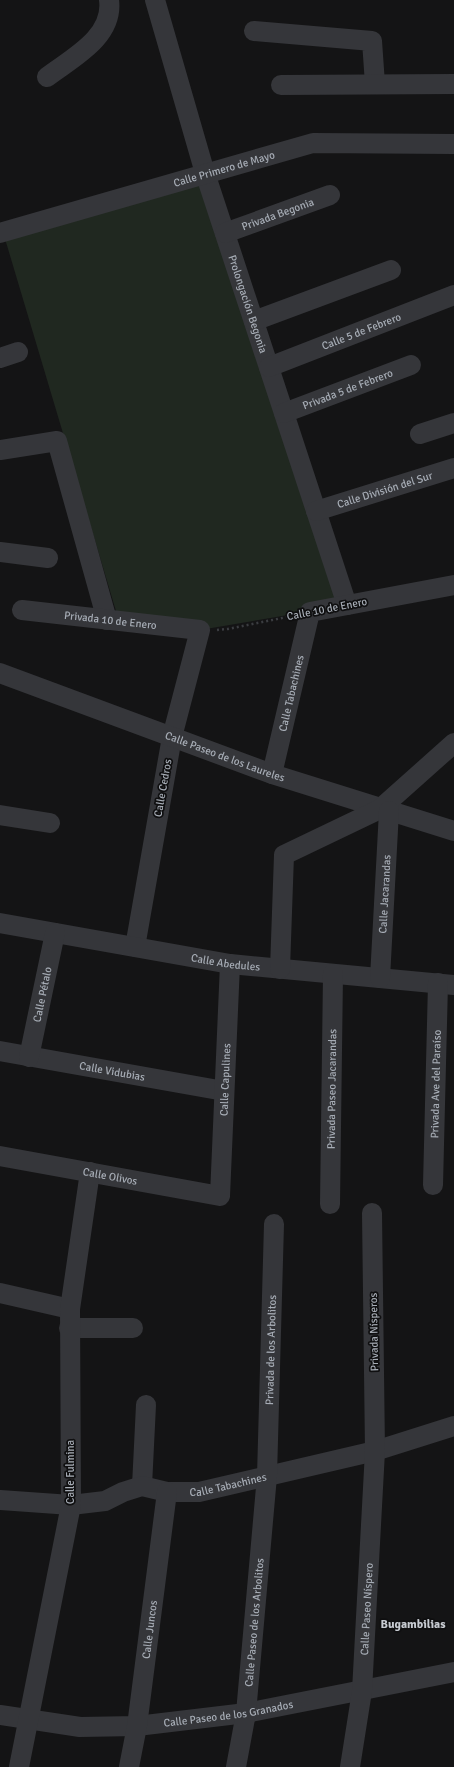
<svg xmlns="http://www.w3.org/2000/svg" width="454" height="1767" viewBox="0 0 454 1767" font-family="Signika,sans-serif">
	<rect width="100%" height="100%" fill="#141415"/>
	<path fill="#202820" d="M205,173L347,605L200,630L119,621L3,232Z"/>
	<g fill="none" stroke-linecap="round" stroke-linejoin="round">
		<path stroke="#3b3d41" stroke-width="2.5" stroke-dasharray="2 3" stroke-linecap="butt" d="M217,630L228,629L292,616"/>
		<g stroke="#35363a" stroke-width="20">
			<path id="s1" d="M155,0L205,173L347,605"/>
			<path d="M254,31L372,41L375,84"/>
			<path d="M47,77C72,58 114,37 109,0"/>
			<path d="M281,85L454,84"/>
			<path id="s2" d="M0,233L313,143L454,144"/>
			<path id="s3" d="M225,233L330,195"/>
			<path d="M254,321L391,270"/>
			<path d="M0,358L18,352"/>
			<path id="s4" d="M269,367L454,295"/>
			<path id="s5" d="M284,413L411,365"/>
			<path d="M420,434L454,423"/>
			<path d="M0,450L57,441L107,620"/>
			<path id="s6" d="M316,511L454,468"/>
			<path d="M0,552L48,558"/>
			<path id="s7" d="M22,610L200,630L172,737L135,947"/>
			<path id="s8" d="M0,673L272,774L454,831"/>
			<path id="s9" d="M272,774L310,612L454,585"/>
			<path d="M0,815L50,823"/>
			<path id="s10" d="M0,923L230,964L454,985"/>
			<path d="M280,969L284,855L380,809L454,743"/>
			<path id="s11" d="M380,978L389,811"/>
			<path id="s12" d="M0,1051L224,1091"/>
			<path id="s13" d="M29,1057L55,933"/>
			<path id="s14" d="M0,1156L220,1196L230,964"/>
			<path id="s15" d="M433,1185L438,983"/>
			<path id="s16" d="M330,1204L333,974"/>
			<path d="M0,1293L70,1309"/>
			<path d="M69,1328H133"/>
			<path d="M142,1486L146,1405"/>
			<path id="s17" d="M0,1500L71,1505L105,1501L123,1492L142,1486L167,1492H199L375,1451L454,1426"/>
			<path id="s18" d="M0,1715L80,1727L137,1726L246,1713L454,1672"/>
			<path d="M19,1767L71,1505L70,1309L90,1172"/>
			<path id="s19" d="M129,1767L137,1726L167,1492"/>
			<path id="s20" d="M236,1767L246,1713L267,1476L274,1224"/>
			<path id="s21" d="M350,1767L362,1691L375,1451L372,1213"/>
		</g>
	</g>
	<g text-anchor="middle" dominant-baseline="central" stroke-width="3.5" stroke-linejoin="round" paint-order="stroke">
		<g font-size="11" fill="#a6acb5" stroke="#0f0f10">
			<text stroke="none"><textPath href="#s2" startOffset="233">Calle Primero de Mayo</textPath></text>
			<text stroke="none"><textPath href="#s3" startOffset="56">Privada Begonia</textPath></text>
			<text stroke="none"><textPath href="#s1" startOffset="318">Prolongación Begonia</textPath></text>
			<text stroke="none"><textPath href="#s4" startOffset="99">Calle 5 de Febrero</textPath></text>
			<text stroke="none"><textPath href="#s5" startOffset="68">Privada 5 de Febrero</textPath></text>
			<text stroke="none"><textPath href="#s6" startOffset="72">Calle División del Sur</textPath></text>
			<text transform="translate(327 609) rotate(-11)">Calle 10 de Enero</text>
			<text stroke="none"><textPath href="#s7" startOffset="89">Privada 10 de Enero</textPath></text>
			<text stroke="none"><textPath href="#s9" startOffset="83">Calle Tabachines</textPath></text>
			<text stroke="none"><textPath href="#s8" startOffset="240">Calle Paseo de los Laureles</textPath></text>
			<text transform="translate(163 788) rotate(-80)">Calle Cedros</text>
			<text stroke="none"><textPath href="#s11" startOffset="84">Calle Jacarandas</textPath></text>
			<text stroke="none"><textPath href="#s10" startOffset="229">Calle Abedules</textPath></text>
			<text stroke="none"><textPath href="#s13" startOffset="64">Calle Pétalo</textPath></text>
			<text stroke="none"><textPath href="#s12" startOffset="114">Calle Vidubias</textPath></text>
			<text stroke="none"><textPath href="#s14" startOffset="340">Calle Capulines</textPath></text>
			<text stroke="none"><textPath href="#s15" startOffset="101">Privada Ave del Paraíso</textPath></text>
			<text stroke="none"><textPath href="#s16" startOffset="115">Privada Paseo Jacarandas</textPath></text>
			<text stroke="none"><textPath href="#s14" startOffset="112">Calle Olivos</textPath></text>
			<text transform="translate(374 1332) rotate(-91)">Privada Nísperos</text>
			<text stroke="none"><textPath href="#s20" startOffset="419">Privada de los Arbolitos</textPath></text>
			<text transform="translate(70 1472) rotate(-90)">Calle Fulmina</text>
			<text stroke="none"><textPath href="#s17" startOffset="233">Calle Tabachines</textPath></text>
			<text stroke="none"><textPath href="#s21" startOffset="159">Calle Paseo Níspero</textPath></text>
			<text stroke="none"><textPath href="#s20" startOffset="146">Calle Paseo de los Arbolitos</textPath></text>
			<text stroke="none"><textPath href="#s19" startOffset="139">Calle Juncos</textPath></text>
			<text stroke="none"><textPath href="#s18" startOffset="230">Calle Paseo de los Granados</textPath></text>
		</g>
		<g font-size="12" font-weight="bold" fill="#c7cbd1" stroke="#0f0f10">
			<text x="413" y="1624">Bugambilias</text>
		</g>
	</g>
</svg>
